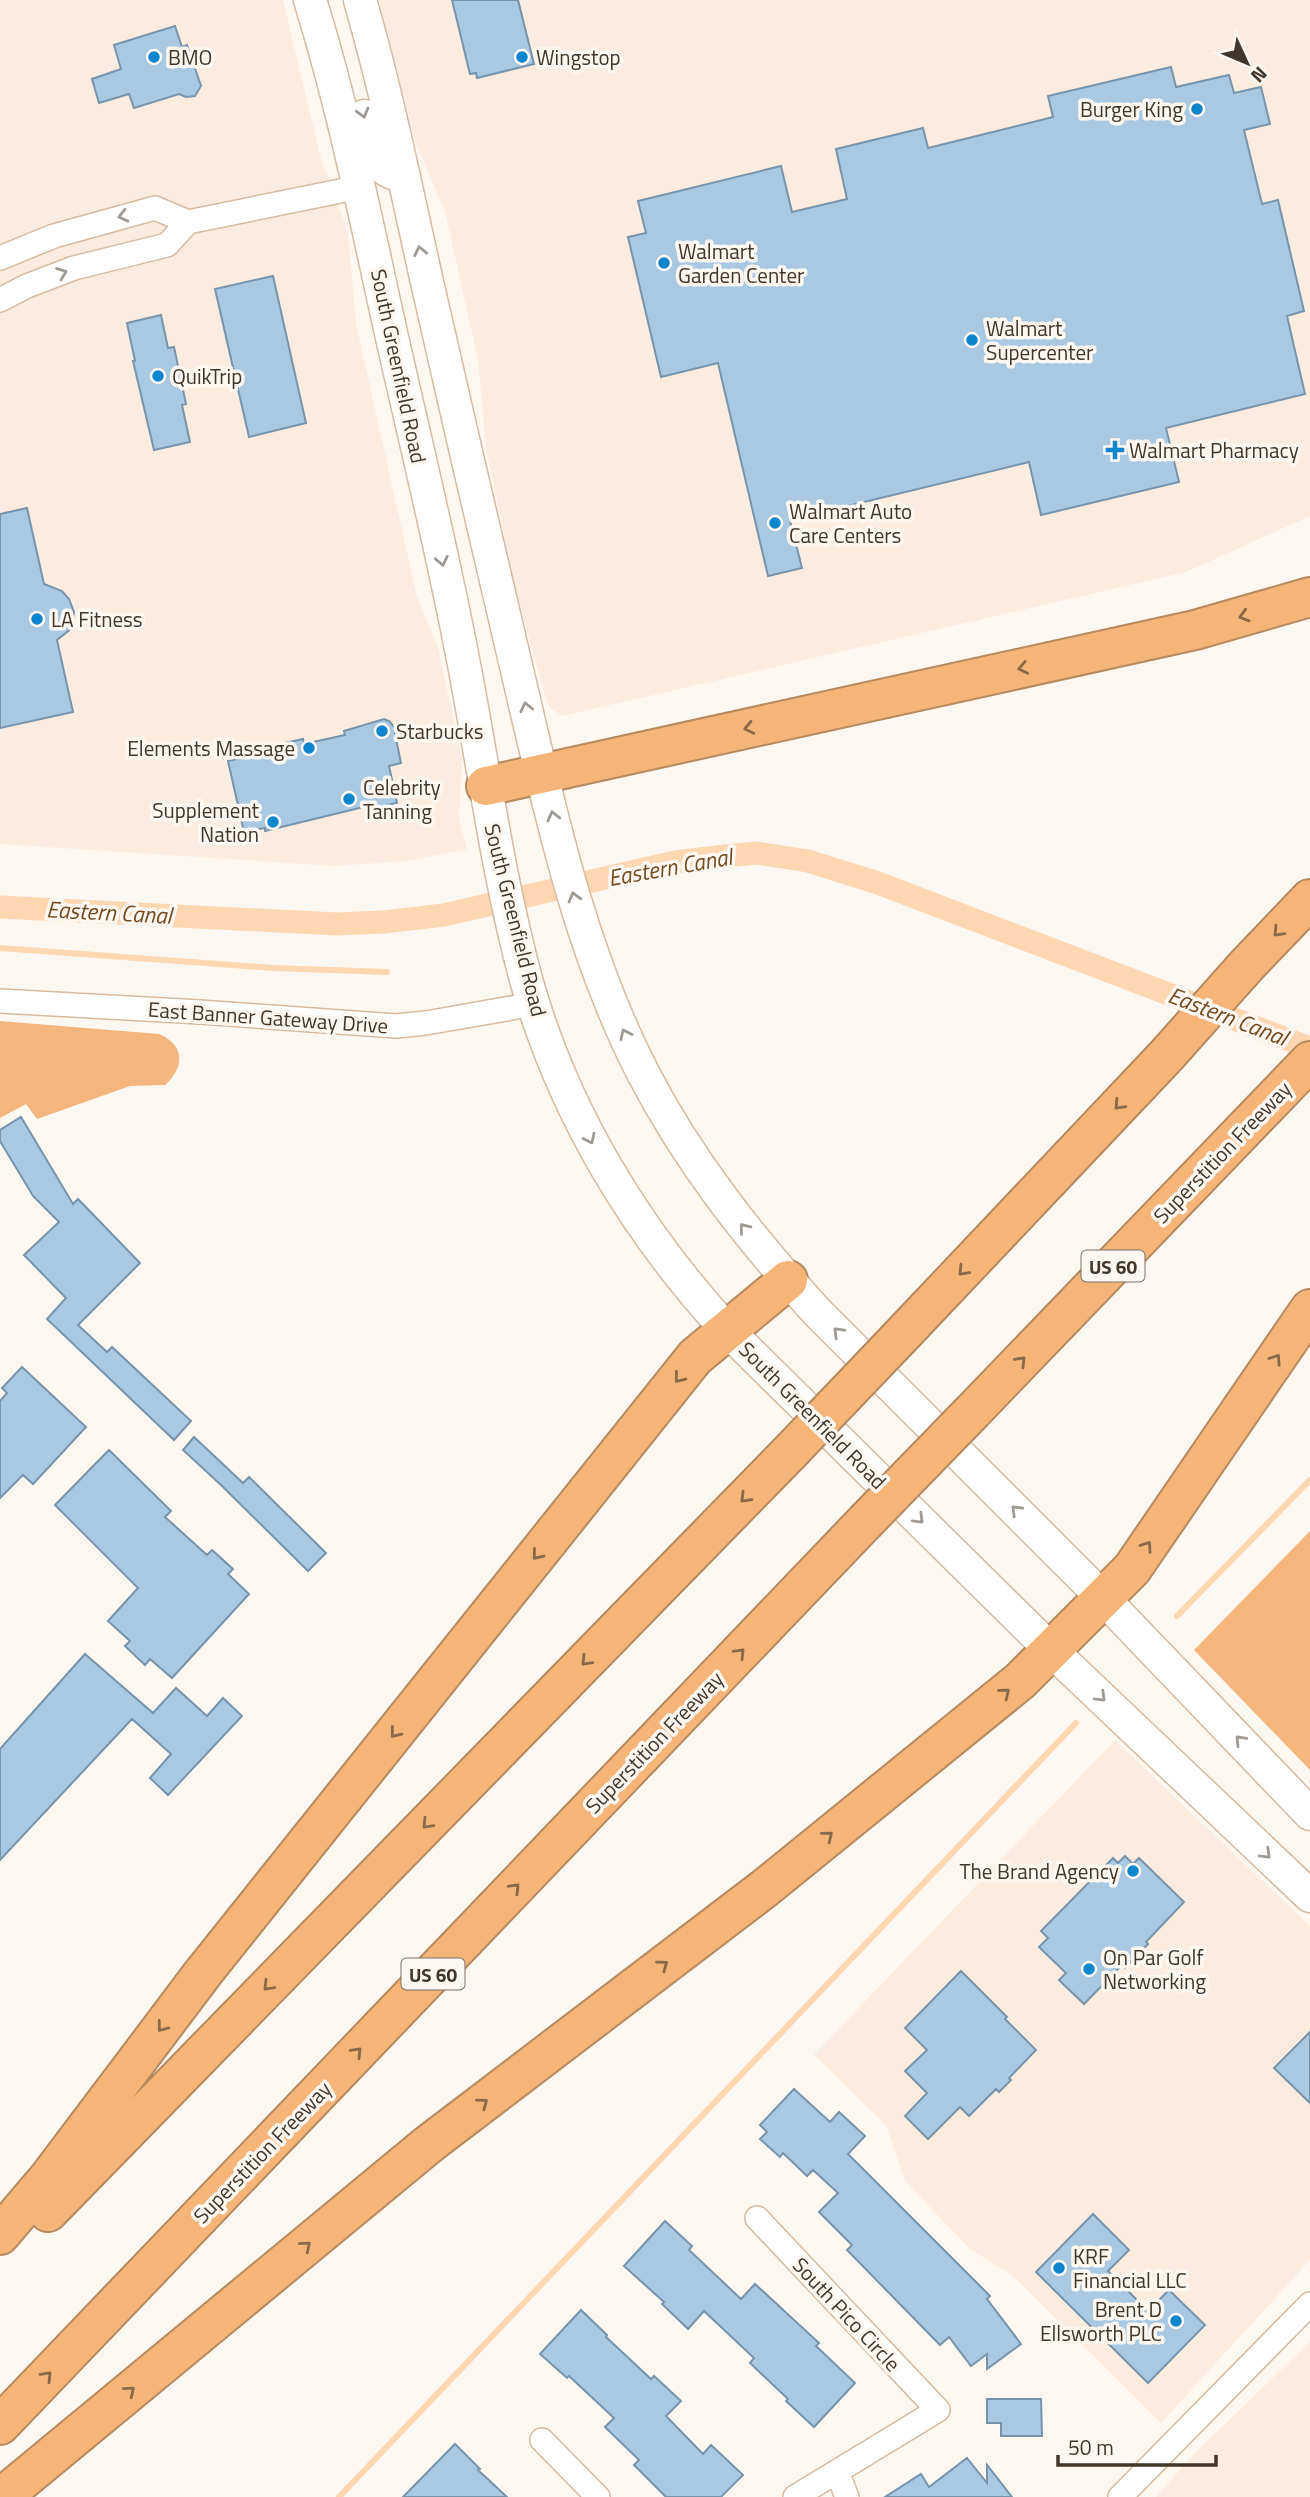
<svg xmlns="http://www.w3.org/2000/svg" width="1310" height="2497" viewBox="0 0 1310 2497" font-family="'Titillium Web',sans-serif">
	<rect width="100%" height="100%" fill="#fdf7f1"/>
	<path fill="#fbecdf" d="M0,0H283L321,159L348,232L356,323L372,396L417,597L438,647L462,759L459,818L467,849L407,861L334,866L0,844Z
		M379,0H1310V516L1186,572L562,716L549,707L545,695L515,587L486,447L478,360L445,211L416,144Z
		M1115,1740L1310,1926V2260L1161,2423L1013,2276L970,2249L905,2181L886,2125L814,2055Z
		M1310,2342V2497H1156L1197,2451Z"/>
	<path fill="#f4b67d" d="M0,1021L159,1034C185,1045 185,1067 165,1085L130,1086L37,1119L26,1104L0,1118Z
		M1310,1531V1770L1194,1650Z"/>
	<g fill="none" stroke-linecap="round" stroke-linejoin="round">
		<path stroke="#fdd6b2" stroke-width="6" d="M0,948L274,968L387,972
			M1177,1616L1310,1480
			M339,2497L1076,1723"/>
		<path stroke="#fdd6b2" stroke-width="23" d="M0,907L337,924L384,922L444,915L675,862L725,856L757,853L808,861L878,883L1310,1048"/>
	</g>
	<path fill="#a9c8e2" stroke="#7794ad" stroke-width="2" d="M452,0H518L534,64L477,78L476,73L470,74Z
		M175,26L182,47L187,45L201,86L195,96L186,97L179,94L134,108L129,94L99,103L92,79L121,69L114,45Z
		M1171,67L1176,87L1229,75L1234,93L1261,87L1270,124L1244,130L1262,204L1278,200L1304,311L1287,316L1305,394L1166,428L1179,482L1041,515L1029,462L790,520L802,568L768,576L718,363L661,377L628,237L646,233L638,201L781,166L792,212L847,199L836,149L923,128L928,148L1053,117L1048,96Z
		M273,276L306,423L249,437L215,289Z
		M161,315L168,348L174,347L186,404L182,405L190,442L154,450L133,361H135L127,323Z
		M27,508L44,584L62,591L69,599L74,612L71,629L57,640L73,712L0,728V514Z
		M384,719L389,721L396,729L395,734L401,763L389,766L397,803L377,807L376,804L265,831V828L244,832L228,761L250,756L249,751L303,739L304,744L345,735L344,731Z
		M21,1117L73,1204L78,1199L140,1263L78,1325L107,1352L112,1347L191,1421L174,1440L47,1319L66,1298L24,1255L59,1222L33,1196L0,1141V1130Z
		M22,1367L86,1427L33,1484L23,1475L0,1498V1401L7,1393L2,1388Z
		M194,1437L243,1483L249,1477L326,1553L308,1571L221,1485L183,1450Z
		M109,1450L171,1511L165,1517L207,1555L212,1550L233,1569L228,1574L249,1594L172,1678L150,1659L145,1665L125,1646L130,1641L108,1621L138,1588L55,1505Z
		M85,1654L153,1713L176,1688L207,1716L223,1698L242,1716L168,1795L150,1778L171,1754L132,1719L0,1860V1749Z
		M1125,1856L1133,1864L1139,1858L1184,1902L1146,1942L1148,1944L1125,1968L1122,1965L1084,2004L1059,1980L1066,1973L1039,1947L1048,1938L1041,1931L1113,1858L1118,1863Z
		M961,1971L1007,2017L1005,2019L1036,2050L1009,2078L1011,2080L999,2092L996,2089L969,2116L960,2107L928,2139L905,2116L927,2093L905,2071L927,2050L905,2028Z
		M1310,2032V2103L1274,2068Z
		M794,2089L830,2122L839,2112L865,2136L848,2154L990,2296L987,2299L1021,2344L987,2369V2354L971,2366L949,2337L940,2345L847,2250L852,2245L819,2212L838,2193L813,2170L807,2176L783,2153L780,2157L760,2139L767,2132L760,2125Z
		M1093,2214L1129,2250L1108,2271L1148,2311L1169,2290L1205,2325L1148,2383L1036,2272Z
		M665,2221L692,2246L689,2250L741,2299L755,2284L819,2343L816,2346L855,2383L814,2427L786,2401L788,2399L750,2363L754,2358L704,2311L688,2329L662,2304L664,2302L624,2266Z
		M581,2310L607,2335L606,2337L651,2379L654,2376L681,2401L666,2416L703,2454L711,2445L743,2475L721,2497H666L634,2465L639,2460L605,2427L614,2418L569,2376L567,2378L540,2354Z
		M987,2399H1041L1042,2436H1001V2423H987Z
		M455,2444L480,2469L478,2470L507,2497H403Z
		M967,2458L987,2483V2465L1012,2497H885L921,2474L929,2487Z"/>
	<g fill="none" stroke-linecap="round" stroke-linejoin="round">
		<g stroke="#d7ba9f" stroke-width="26">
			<path id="street" d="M0,258L54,236L155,208L188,222L360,187
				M0,300L27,286L74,268L167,245L188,222
				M0,1001L200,1012L396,1026L426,1023L534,1004
				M757,2218L938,2410L795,2497
				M542,2440L598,2497
				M837,2472L847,2497
				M1120,2497L1310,2304"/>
		</g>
		<g stroke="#d7ba9f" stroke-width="35">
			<path id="secondary" d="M310,0C343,106 365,215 389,324C413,432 440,540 461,649C483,760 497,874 527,983C564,1113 636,1231 727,1330L1051,1650L1310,1896
				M360,0C387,93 406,188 427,282C457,416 489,549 520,683C551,815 580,951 643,1073C689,1162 751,1240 818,1313L1103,1598L1310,1814
				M364,116C371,145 370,171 404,176"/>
		</g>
		<g stroke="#b6895e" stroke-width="42">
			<path id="highway" d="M486,786L1195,630L1310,597
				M900,1337L1166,1056L1247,965L1310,899
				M973,1411L1310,1061
				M48,2212L793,1449
				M0,2235L50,2176L203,1973L695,1357L788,1280
				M0,2425L865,1522
				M2,2497L429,2144L765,1888L1020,1681L1132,1569L1310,1309"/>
		</g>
		<use href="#street" stroke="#fff" stroke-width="23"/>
		<use href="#secondary" stroke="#fff" stroke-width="32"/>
		<use href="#highway" stroke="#f5b579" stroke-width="38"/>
		<g stroke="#b6895e" stroke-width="42" stroke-linecap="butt">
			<path id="highway-bridge" d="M793,1449L900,1337
				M865,1522L973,1411"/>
		</g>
		<use href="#highway-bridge" stroke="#f5b579" stroke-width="38"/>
	</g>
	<defs><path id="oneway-chevron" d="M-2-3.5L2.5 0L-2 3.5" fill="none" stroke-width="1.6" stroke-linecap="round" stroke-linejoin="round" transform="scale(1.75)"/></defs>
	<g stroke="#a09a95">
		<use href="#oneway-chevron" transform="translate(363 113) rotate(75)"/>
		<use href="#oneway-chevron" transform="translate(123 216) rotate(166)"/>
		<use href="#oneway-chevron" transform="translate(420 251) rotate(-102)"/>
		<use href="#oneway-chevron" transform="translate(62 273) rotate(-21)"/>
		<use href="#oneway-chevron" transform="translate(442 561) rotate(78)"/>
		<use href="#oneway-chevron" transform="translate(526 707) rotate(-103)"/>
		<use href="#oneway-chevron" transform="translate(553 816) rotate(-104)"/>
		<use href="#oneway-chevron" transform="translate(574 897) rotate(-105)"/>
		<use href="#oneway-chevron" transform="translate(625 1034) rotate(-115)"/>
		<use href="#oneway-chevron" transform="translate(590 1139) rotate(64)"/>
		<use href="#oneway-chevron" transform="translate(744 1228) rotate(-129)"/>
		<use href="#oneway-chevron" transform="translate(838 1332) rotate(-135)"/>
		<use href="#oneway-chevron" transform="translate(1016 1510) rotate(-135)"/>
		<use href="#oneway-chevron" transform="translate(919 1519) rotate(45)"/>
		<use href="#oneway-chevron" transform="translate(1101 1697) rotate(44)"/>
		<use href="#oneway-chevron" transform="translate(1240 1740) rotate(-134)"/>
		<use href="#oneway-chevron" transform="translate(1266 1854) rotate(44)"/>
	</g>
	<g stroke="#8a694a">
		<use href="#oneway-chevron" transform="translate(1244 616) rotate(164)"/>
		<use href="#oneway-chevron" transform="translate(1023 668) rotate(168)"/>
		<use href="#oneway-chevron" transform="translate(749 728) rotate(167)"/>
		<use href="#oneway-chevron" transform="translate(1278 932) rotate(134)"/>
		<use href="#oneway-chevron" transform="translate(1119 1105) rotate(133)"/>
		<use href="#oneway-chevron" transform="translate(963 1271) rotate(133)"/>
		<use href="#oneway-chevron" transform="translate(1276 1359) rotate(-56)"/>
		<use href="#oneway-chevron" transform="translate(1021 1361) rotate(-46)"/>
		<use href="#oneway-chevron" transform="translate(679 1378) rotate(129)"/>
		<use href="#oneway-chevron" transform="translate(745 1498) rotate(134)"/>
		<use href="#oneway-chevron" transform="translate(1147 1546) rotate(-56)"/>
		<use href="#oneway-chevron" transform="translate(537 1555) rotate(129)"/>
		<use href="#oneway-chevron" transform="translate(740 1653) rotate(-46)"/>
		<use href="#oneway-chevron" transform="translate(586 1661) rotate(134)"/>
		<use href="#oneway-chevron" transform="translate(1005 1693) rotate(-39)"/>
		<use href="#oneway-chevron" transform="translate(395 1733) rotate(129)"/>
		<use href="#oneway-chevron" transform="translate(427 1824) rotate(134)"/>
		<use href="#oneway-chevron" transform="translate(828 1836) rotate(-39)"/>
		<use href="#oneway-chevron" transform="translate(515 1888) rotate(-46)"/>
		<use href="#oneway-chevron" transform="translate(663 1965) rotate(-37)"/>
		<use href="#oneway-chevron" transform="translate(268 1986) rotate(134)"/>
		<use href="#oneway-chevron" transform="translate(162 2027) rotate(127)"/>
		<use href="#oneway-chevron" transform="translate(357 2052) rotate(-46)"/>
		<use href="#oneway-chevron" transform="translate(483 2103) rotate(-37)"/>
		<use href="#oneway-chevron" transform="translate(306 2246) rotate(-40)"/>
		<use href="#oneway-chevron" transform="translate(47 2376) rotate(-46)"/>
		<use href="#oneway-chevron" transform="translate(130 2391) rotate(-40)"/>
	</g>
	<g fill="#0e86ce" stroke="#fdf7f1" stroke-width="2.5">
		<circle cx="154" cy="57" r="7"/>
		<circle cx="522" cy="57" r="7"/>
		<circle cx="1197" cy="109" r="7"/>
		<circle cx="664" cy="263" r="7"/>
		<circle cx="972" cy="340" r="7"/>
		<circle cx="158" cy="376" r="7"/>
		<path d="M1111.5 439.5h7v7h7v7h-7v7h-7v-7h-7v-7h7z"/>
		<circle cx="775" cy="523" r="7"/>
		<circle cx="37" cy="619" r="7"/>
		<circle cx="382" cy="731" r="7"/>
		<circle cx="309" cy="748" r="7"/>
		<circle cx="349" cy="799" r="7"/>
		<circle cx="273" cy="822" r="7"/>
		<circle cx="1133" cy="1871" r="7"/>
		<circle cx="1089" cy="1969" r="7"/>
		<circle cx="1059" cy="2268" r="7"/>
		<circle cx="1176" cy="2321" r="7"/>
	</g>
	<g text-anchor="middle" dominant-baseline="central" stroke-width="7" stroke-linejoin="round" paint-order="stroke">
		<g fill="#fdf7f1" stroke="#7a7066" stroke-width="2">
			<rect x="1081.5" y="1250.5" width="63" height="31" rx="5"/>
			<rect x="401.5" y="1958.5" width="63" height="31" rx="5"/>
		</g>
		<g font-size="19" font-weight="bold" fill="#42362b">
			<text x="1113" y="1266">US 60</text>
			<text x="433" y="1974">US 60</text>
		</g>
		<g font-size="21" fill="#42362b" stroke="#fdf7f1" text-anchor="start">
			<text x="168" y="57">BMO</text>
			<text x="536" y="57">Wingstop</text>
			<text x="1183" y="109" text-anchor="end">Burger King</text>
			<text x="678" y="251">Walmart<tspan x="678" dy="24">Garden Center</tspan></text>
			<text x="986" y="328">Walmart<tspan x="986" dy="24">Supercenter</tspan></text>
			<text x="172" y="376">QuikTrip</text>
			<text x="1129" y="450">Walmart Pharmacy</text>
			<text x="789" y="511">Walmart Auto<tspan x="789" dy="24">Care Centers</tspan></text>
			<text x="51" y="619">LA Fitness</text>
			<text x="396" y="731">Starbucks</text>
			<text x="295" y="748" text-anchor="end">Elements Massage</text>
			<text x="363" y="787">Celebrity<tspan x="363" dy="24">Tanning</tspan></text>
			<text x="259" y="810" text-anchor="end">Supplement<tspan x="259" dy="24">Nation</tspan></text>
			<text x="1119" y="1871" text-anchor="end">The Brand Agency</text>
			<text x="1103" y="1957">On Par Golf<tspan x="1103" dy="24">Networking</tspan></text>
			<text x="1073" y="2256">KRF<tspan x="1073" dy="24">Financial LLC</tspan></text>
			<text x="1162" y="2309" text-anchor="end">Brent D<tspan x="1162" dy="24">Ellsworth PLC</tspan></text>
		</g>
		<g font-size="21" fill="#42362b" stroke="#fdf7f1">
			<text transform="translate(399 366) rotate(78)">South Greenfield Road</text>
			<text transform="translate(516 920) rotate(76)">South Greenfield Road</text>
			<text transform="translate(268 1017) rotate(4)">East Banner Gateway Drive</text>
			<text transform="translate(1222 1152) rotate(-46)">Superstition Freeway</text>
			<text transform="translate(813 1415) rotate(45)">South Greenfield Road</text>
			<text transform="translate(654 1742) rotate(-46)">Superstition Freeway</text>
			<text transform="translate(262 2152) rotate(-46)">Superstition Freeway</text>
			<text transform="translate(847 2314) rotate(47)">South Pico Circle</text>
		</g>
		<g font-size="23" font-style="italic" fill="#754b1e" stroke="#fdf7f1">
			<text transform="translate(670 867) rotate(-10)">Eastern Canal</text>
			<text transform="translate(109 912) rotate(3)">Eastern Canal</text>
			<text transform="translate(1228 1016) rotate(21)">Eastern Canal</text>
		</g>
	</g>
	<g transform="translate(1247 63) rotate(134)" stroke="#fdf7f1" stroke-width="5" paint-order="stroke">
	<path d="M0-5L12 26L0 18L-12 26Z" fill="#42362b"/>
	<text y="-10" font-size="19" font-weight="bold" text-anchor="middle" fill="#42362b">N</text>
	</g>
	<path d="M1058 2455v10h158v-10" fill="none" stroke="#42362b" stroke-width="3.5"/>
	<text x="1068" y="2455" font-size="21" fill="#42362b" stroke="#fdf7f1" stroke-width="5" paint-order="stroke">50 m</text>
</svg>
